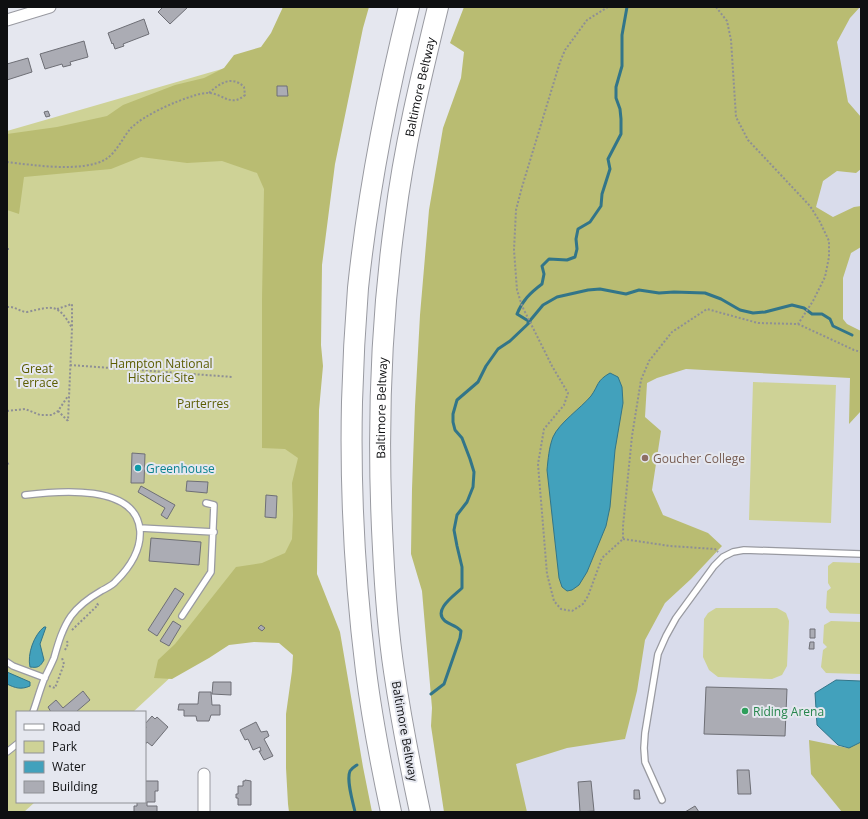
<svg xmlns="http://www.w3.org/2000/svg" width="868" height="819" viewBox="0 0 868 819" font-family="'Open Sans',sans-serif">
	<rect width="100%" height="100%" fill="#e5e7ef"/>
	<path fill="#d9dceb" d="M489,7H861V812H458Z"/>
	<path fill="#ced296" d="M294,59L304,554L133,712H17V802H35L24,812H7V131L253,60Z
		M753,382L836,385L831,523L749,520Z
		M833,562L861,563V614L830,613L826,608L827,591L831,588L828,583V566Z
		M716,608H777L786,613L789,621L787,666L782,675L772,679L718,677L709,670L703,657L704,619L708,613Z
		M831,621L861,622V674L826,673L821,667L823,650L827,647L823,643L824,625Z"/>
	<path fill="#b9bc72" d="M283,7H369L363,28L335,164L322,265L321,345L323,366L319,410L317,574L340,632L363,767L372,812H289L288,804L286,768V714L292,671L293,655L279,643L254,642L229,645L209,658L172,679L154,678L158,660L175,644L236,567L262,563L285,553L292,539L293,515L292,483L298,458L285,449L262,448V299L264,189L257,173L222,161L187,163L141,157L111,169L24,177L19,214L7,210V134L57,127L107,116L123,105L175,85L204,78L224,68L234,55L261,47L271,33Z
		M464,7H860L850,18L837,42L848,102L861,117V169L856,173L837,171L823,181L816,207L833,217L854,207L861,206V247L851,253L843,278V319L847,324L861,331V411L849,424L850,378L686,369L657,378L647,383L645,417L661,431L652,490L663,515L708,533L722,546L691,579L665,603L645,640L637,691L625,739L567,748L516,764L527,812H444L431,726L432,708L422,591L411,554L412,489L415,406L420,315L429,210L443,128L461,78L464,52L450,43Z
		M809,740L848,748L861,742V812H842L811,774Z"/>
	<path fill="#42a1bc" stroke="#327589" d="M610,373L618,377L622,387L623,403L615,450L610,507L606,526L587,572L579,585L572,590L567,591L562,587L559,578L547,470C548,460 549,447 553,437C559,423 581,408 591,396C599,385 596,381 610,373Z
		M44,627H46L40,644L44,660C40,667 38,668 30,667C27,654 34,635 44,627Z
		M7,672L30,682V686C21,690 15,688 7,684Z
		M836,680L861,681V742L849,748L838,745L817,725L815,693Z"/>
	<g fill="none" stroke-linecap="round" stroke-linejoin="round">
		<path stroke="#327589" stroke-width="3" d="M528,323L543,305L557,297L588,290L600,289L626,294L639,290L659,293L674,292L705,293L721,299L740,310L753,313L765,312L792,305L804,308L812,314H822L830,319L833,326L852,335
			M431,694L444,684L460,638L461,631C456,625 450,625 445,621C432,610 455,595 462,588V567L457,546L454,530L457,515L467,502L473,487L474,472L470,459L462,438L455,430L453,422V414L457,400L478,382L486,366L498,349L510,341L530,322L517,314C522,301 530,293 542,284L544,274L542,266L549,259L567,260L575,257L577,249L576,239L578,229L590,222L601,206L602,194L610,169L608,159L621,134V119L620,109L616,98V87L622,66V35L627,7
			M355,812C353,802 346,780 350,771C352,768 354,767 357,765"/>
	</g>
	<path fill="#abacb4" stroke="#6e6f76" d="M163,7H188L170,24L158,12Z
		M144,19L149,34L123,44L124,46L115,49L113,43L112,44L108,33Z
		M84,41L88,57L70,62L71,65L63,67L62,64L45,69L40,54Z
		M28,58L32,72L7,80V64Z
		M277,86H287L288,96H277Z
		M48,111L50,116L46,117L44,112Z
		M132,453L145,454L144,483H131Z
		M187,481L208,482L207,493L186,491Z
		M141,486L175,505L167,519L161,515L165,508L138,492Z
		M266,495L277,496L276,518L265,517Z
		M151,538L201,542L199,565L149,561Z
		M175,588L184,594L157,636L148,630Z
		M173,621L181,626L169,646L160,641Z
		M261,625L265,628L262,631L258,628Z
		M810,629H815V638H810Z
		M810,642H814V649H809Z
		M213,682H231V695L212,694Z
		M706,687L787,689L785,736L704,734Z
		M83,691L90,700L76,712H51L48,707L56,700L63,708Z
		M199,692H211L212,705H220V715H211L209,721H197L196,716H184V710H178L179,704H198Z
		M152,716L155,719L157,717L168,727L152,746L147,742L145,745V729L146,728L145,724Z
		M256,722L261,732L267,731L269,736L264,739L273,756L264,760L259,751H261L260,747L253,750L248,739L245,740L240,730Z
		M737,770H749L751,794H738Z
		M245,780L251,781V805H238V798H236V794H238V786H243V781H245Z
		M145,781H158V791H155V802H147V806H157V812H134V806H137V802H145Z
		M591,781L594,811L580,812L578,782Z
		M634,790H639L640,799H634Z
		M695,806L699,812H685Z"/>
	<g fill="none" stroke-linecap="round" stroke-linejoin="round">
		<g stroke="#999aa1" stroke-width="8">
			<path id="lane" d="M25,495C57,491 137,483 140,531C141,550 129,568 116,581C112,586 106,588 101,591C89,598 79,605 71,616C62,629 58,644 54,658C51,665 48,671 45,677C40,689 37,701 33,712
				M140,528L214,532
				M182,616L211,572L214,505L206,503
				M7,662L13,666L45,678
				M7,752L17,744
				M662,800L645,762L644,748L645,733L658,654L666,636L676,618L714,566L723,557L733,552L744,550L861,554"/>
		</g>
		<g stroke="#999aa1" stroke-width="13">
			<path id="street" d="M7,20L50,7
				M204,774V812"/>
		</g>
		<g stroke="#999aa1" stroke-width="22">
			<g id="highway">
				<path d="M391,812C381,765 372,719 366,671C355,582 350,492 352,402C353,364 355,326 358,288C368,193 386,100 409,7"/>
				<path id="s1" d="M420,812C410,765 401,719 394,671C388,631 385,590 383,549C377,439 380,328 395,219C404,147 421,77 438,7"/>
			</g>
		</g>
		<path stroke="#8e8f95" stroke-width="2" stroke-dasharray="2 2" stroke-linecap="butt" d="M608,7L587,20L565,50L560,62L522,187L516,210L514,250L517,290L522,306L552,366L568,393L564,405L544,429L538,464L547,574L554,601L561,609L572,611L583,604L588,596L602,558L623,539V526L632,436L641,380L649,361L672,332L707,309L758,323L798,324L854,350L861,352
			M716,7L727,21L731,40L736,117L748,140L810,206L820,222L829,241V257L825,277L813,301L798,324
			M7,162C33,165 83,173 106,159C117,152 123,137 131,128C144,115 176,101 193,96C198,94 204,93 208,93C223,93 230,108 245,95L244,87C232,75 220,83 209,93
			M7,249H10
			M7,307C15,306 20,312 27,312C53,306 58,303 72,328L68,421
			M57,309L72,304V327
			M7,351V362
			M70,365L233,377
			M7,411L25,409L40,415H52L58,411L68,396
			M58,411L68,421
			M7,464L10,463
			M623,539L670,546L715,549L718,552
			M72,630L98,605L96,602
			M65,650L68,644L67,641
			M49,686L55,688L64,664L62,658"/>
		<use href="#lane" stroke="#fff" stroke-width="5.5"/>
		<use href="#street" stroke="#fff" stroke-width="11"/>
		<use href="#highway" stroke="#fff" stroke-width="20"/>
	</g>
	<circle fill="#8d6e63" stroke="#e5e7ef" stroke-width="1.5" cx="645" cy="458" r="4"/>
	<circle fill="#0f9aa8" stroke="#e5e7ef" stroke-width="1.5" cx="138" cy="468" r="4"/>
	<circle fill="#2e9e5b" stroke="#e5e7ef" stroke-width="1.5" cx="745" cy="711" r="4"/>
	<g text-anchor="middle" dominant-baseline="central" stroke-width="4" stroke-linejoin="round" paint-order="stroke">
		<g font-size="12" fill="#0e0f11" stroke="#e5e7ef">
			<text stroke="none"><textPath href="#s1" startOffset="731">Baltimore Beltway</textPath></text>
			<text stroke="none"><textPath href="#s1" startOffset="407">Baltimore Beltway</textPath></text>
			<text transform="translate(405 731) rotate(80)">Baltimore Beltway</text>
		</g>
		<g font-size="12" fill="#5b5c00" stroke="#e5e7ef">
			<text x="161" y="363">Hampton National<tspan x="161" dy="14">Historic Site</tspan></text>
			<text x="37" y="368">Great<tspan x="37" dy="14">Terrace</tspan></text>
			<text x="203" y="403">Parterres</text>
		</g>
		<g font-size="12" fill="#785e54" stroke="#e5e7ef" text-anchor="start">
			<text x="653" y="458">Goucher College</text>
		</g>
		<g font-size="12" fill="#0d838f" stroke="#e5e7ef" text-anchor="start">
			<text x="146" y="468">Greenhouse</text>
		</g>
		<g font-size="12" fill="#27864d" stroke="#e5e7ef" text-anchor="start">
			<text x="753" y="711">Riding Arena</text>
		</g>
	</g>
	<rect width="868" height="819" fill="none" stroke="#0e0f11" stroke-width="16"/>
	<rect x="16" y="711" width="130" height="92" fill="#e5e7ef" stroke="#8f9196"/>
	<rect x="24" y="724" width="20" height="6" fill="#ffffff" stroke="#8f9196"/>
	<text x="52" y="731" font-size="12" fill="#0e0f11">Road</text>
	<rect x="24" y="741" width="20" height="12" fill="#ced296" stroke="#8f9196"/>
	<text x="52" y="751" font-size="12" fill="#0e0f11">Park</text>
	<rect x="24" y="761" width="20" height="12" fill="#42a1bc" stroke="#8f9196"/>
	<text x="52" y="771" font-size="12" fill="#0e0f11">Water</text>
	<rect x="24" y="781" width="20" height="12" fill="#abacb4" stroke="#8f9196"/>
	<text x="52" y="791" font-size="12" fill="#0e0f11">Building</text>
</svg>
